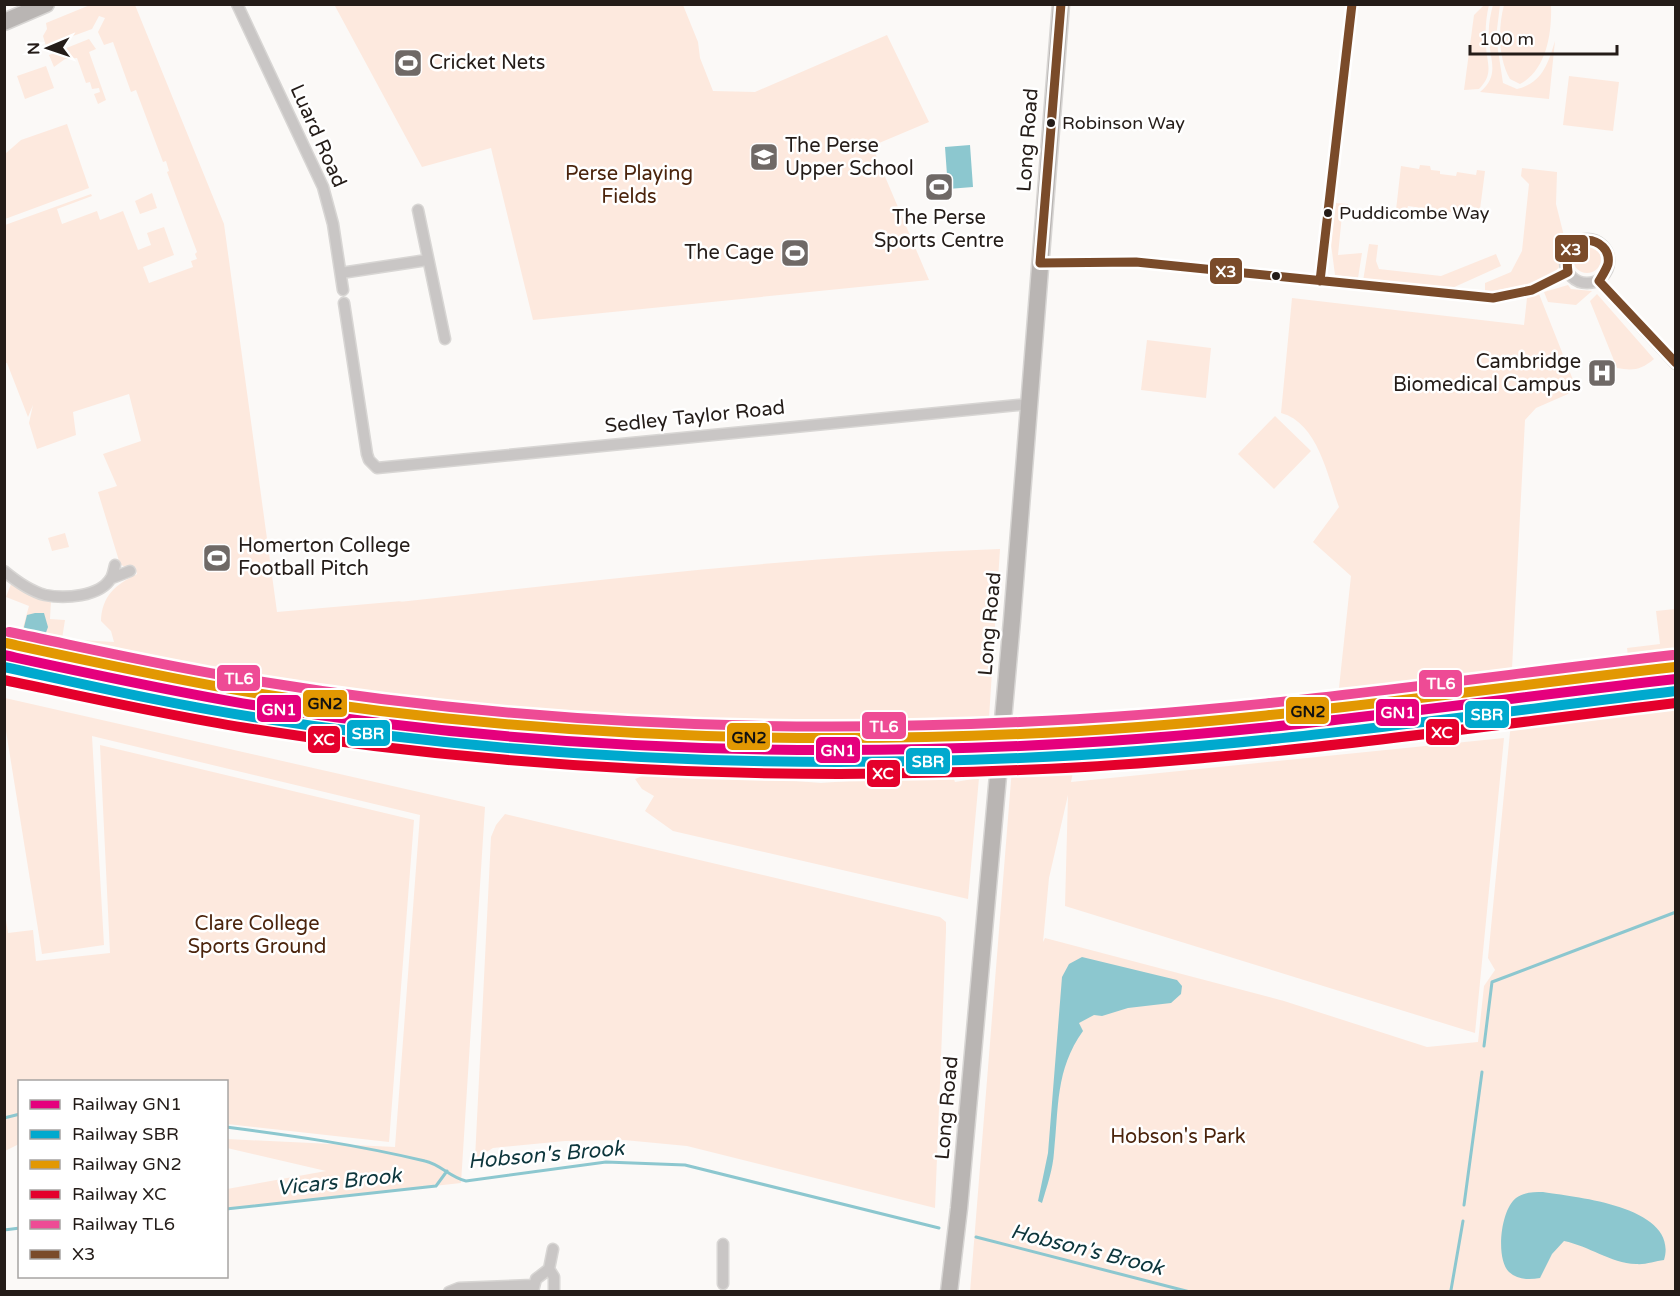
<svg xmlns="http://www.w3.org/2000/svg" width="1680" height="1296" viewBox="0 0 1680 1296" font-family="'Varela Round',sans-serif">
	<rect width="100%" height="100%" fill="#fbf9f7"/>
	<path fill="#fde9de" d="M90,5H135L224,224L277,612L402,601L399,602C599,580 799,556 1000,549L988,733L812,737L579,727L496,721L299,696V699L74,661L60,646L58,653L19,642L29,606L6,597L11,584L35,597L51,601L50,619L65,620L62,639L114,642L111,631L101,621C102,596 115,585 137,574L135,567L128,569L120,564L98,492L117,486L103,454L141,441L129,394L73,412L76,435L37,449L29,423L33,405L28,417L7,363H5V225L91,194L92,196L57,209L62,224L97,211L100,220L123,211L138,250L151,245L147,233L164,227L174,255L143,267L149,283L193,267L191,261L197,259L195,254L197,252L167,172L169,171L166,161L163,162L136,90L131,92L113,42L104,45L98,32L105,18L99,16L92,29L46,46L43,36L47,29L46,23Z
		M337,5H683L698,42L700,58L713,91L755,92L887,35L929,122L872,146L929,280L533,320L491,148L422,167L335,6Z
		M1484,5H1489C1486,17 1485,30 1486,44C1486,62 1495,73 1479,89L1464,90L1474,15Z
		M1493,5H1500L1496,37L1503,83L1517,89C1542,83 1548,64 1555,41L1549,99L1480,92C1500,75 1490,61 1489,39C1488,27 1490,16 1493,5Z
		M1504,5H1551C1552,32 1547,70 1520,84L1510,79C1498,58 1498,28 1504,5Z
		M89,39L96,49L89,52L106,100L98,104L94,94L100,92L99,88L92,89L90,82L86,83L77,58L65,59L54,67L49,55Z
		M46,66L54,88L25,99L17,76Z
		M1569,76L1619,82L1613,131L1563,125Z
		M67,124L89,188L5,219V154L21,140Z
		M1420,165L1430,166L1431,170L1440,171V174L1456,176L1457,172L1476,175L1477,170L1485,171L1479,217L1473,216L1474,207L1466,205L1465,210L1457,208L1456,213L1408,206L1406,212L1396,210L1401,166L1419,169Z
		M1522,168L1557,172L1556,204L1565,240L1560,266L1553,274L1523,286L1485,292V283L1511,272L1522,251L1529,184L1521,176Z
		M152,193L157,208L140,214L135,201Z
		M1335,203L1348,204L1346,215H1342L1338,255L1362,253L1358,278L1335,275L1331,244Z
		M1369,244L1378,245L1376,261L1379,269L1441,276L1496,254L1501,266L1450,289L1363,281Z
		M1573 259a14 14 0 1 1 28 0a14 14 0 1 1-28 0Z
		M1568,285L1571,289L1592,291L1576,305L1548,302L1544,292Z
		M1539,294L1577,390L1536,408L1525,420L1511,688L1338,697L1351,576L1313,542L1339,507C1327,475 1318,423 1281,413L1292,298L1524,325L1527,298Z
		M1597,294L1654,359C1641,370 1633,371 1617,368L1590,301Z
		M1147,340L1211,348L1206,398L1141,390Z
		M1275,416L1311,451L1274,489L1238,454Z
		M65,533L69,547L52,551L48,538Z
		M1675,609V651L1628,656L1627,648L1660,644L1656,611Z
		M5,698L485,807L461,1183L227,1209V1189L326,1171L227,1148V1139L395,1147L420,815L92,736L104,945L42,954L5,725Z
		M1675,706V1291L970,1292L1013,756L1077,752L1071,782L1504,738L1475,1033L1065,906L1068,795L1049,878L1043,942L1045,938L1284,1001L1427,1047L1478,1042L1484,986L1495,970L1488,958L1511,722Z
		M100,745L414,820L389,1142L227,1124L226,1082H20L19,1144L5,1151V914L8,933L33,930L36,961L110,953Z
		M949,766L955,782L979,778L968,899L673,831L645,811L654,796L642,789L635,779L657,770L821,783L876,779L895,787L912,771Z
		M505,814L940,917L946,922V932L935,1208L687,1146L624,1140L565,1141L493,1148L475,1159L491,837L496,825Z"/>
	<path fill="#8cc7cf" d="M970,145L973,187L948,189L945,147Z
		M35,613H44L48,627L44,638L35,641L26,640L23,631L27,615Z
		M1082,957L1177,980L1182,986L1181,994L1171,1003L1128,1008L1102,1016L1094,1015L1079,1023L1083,1031C1055,1070 1059,1108 1054,1152C1053,1169 1047,1186 1042,1203L1038,1201L1048,1153L1062,977L1069,964Z
		M1543,1192C1574,1197 1680,1206 1664,1260C1655,1261 1645,1265 1636,1264C1610,1263 1589,1246 1564,1241L1552,1254L1540,1278C1529,1280 1518,1280 1509,1272C1495,1258 1501,1209 1516,1198C1524,1192 1534,1192 1543,1192Z"/>
	<g fill="none" stroke-linecap="round" stroke-linejoin="round">
		<path stroke="#8cc7cf" stroke-width="3" d="M1484,1046L1492,982L1676,912
			M4,1118L20,1114
			M226,1127C295,1136 358,1145 425,1161C440,1164 451,1178 466,1181L606,1162L685,1165L939,1228
			M1464,1205L1482,1072
			M226,1209L436,1186L447,1171
			M4,1230L20,1228
			M976,1237L1190,1292
			M1451,1290L1463,1221"/>
		<g stroke="#d8d6d4" stroke-width="13">
			<path id="street" d="M237,4L323,187L333,224L343,290
				M418,210L445,339
				M1565 261a22 22 0 1 1 44 0a22 22 0 1 1-44 0Z
				M341,273L427,260
				M1599,281L1676,364
				M344,303L367,454L369,460L377,468L1029,404
				M4,571C16,581 30,591 45,595C64,599 100,597 111,578C113,575 114,569 115,565
				M112,578L130,571
				M723,1244V1284
				M549,1269L553,1249
				M533,1291L536,1279L549,1269L554,1277V1292
				M449,1292L459,1288L532,1285"/>
		</g>
		<g stroke="#d8d6d4" stroke-width="19">
			<path id="primary" d="M4,22L46,4
				M949,1292L959,1208L1012,620L1061,4"/>
		</g>
		<use href="#street" stroke="#c9c6c5" stroke-width="10"/>
		<use href="#primary" stroke="#b9b5b3" stroke-width="16"/>
		<g stroke="#fff" stroke-width="14">
			<path id="bus-1" d="M1040,263L1136,262L1493,298L1532,290L1568,272C1561,226 1613,236 1608,264C1606,270 1602,276 1599,281L1676,363
				M1040,263L1061,4
				M1320,281L1352,4"/>
		</g>
		<use href="#bus-1" stroke="#7a4b2a" stroke-width="9"/>
		<g stroke="#fff" stroke-width="15">
			<path id="rail-1" d="M4,655C87,673 169,691 253,705C505,746 765,757 1020,746C1239,737 1458,704 1676,679"/>
		</g>
		<g stroke="#fff" stroke-width="15">
			<path id="rail-2" d="M4,667C87,685 169,704 253,717C505,757 765,769 1020,758C1239,749 1458,717 1676,691"/>
		</g>
		<g stroke="#fff" stroke-width="15">
			<path id="rail-3" d="M6,643C89,661 171,679 255,693C506,734 766,745 1020,734C1239,725 1457,692 1675,667"/>
		</g>
		<g stroke="#fff" stroke-width="15">
			<path id="rail-4" d="M4,680C87,697 169,716 253,729C506,769 764,781 1020,770C1239,762 1458,729 1676,703"/>
		</g>
		<g stroke="#fff" stroke-width="15">
			<path id="rail-5" d="M9,632C91,649 173,668 257,681C507,722 767,734 1020,722C1239,713 1456,680 1673,655"/>
		</g>
		<use href="#rail-1" stroke="#e5007d" stroke-width="10"/>
		<use href="#rail-2" stroke="#00a9ce" stroke-width="10"/>
		<use href="#rail-3" stroke="#e29802" stroke-width="10"/>
		<use href="#rail-4" stroke="#e4002b" stroke-width="10"/>
		<use href="#rail-5" stroke="#ee4b95" stroke-width="10"/>
	</g>
	<defs>
		<g id="stadium-square" transform="scale(1.5)"><rect x="-9" y="-9" width="18" height="18" rx="4" fill="#6f6966" stroke="#fff"/><path d="M0-5a6.5 5 0 1 0 0 10a6.5 5 0 1 0 0-10ZM-3.5-1.8h7v3.6h-7Z" fill="#fff"/></g>
		<g id="school-square" transform="scale(1.5)"><rect x="-9" y="-9" width="18" height="18" rx="4" fill="#6f6966" stroke="#fff"/><path d="M0-5L7-2L0 1L-7-2ZM-4 1L0 2.5L4 1V4Q0 6-4 4Z" fill="#fff"/></g>
		<g id="hospital-square" transform="scale(1.5)"><rect x="-9" y="-9" width="18" height="18" rx="4" fill="#6f6966" stroke="#fff"/><path d="M-5-5h3v3.5h4V-5h3V5h-3V1.5h-4V5h-3Z" fill="#fff"/></g>
	</defs>
	<g fill-rule="evenodd">
		<use href="#stadium-square" x="408" y="63"/>
		<use href="#school-square" x="764" y="157"/>
		<use href="#stadium-square" x="939" y="187"/>
		<use href="#stadium-square" x="795" y="253"/>
		<use href="#hospital-square" x="1602" y="373"/>
		<use href="#stadium-square" x="217" y="558"/>
	</g>
	<g fill="#241c18" stroke="#fff" stroke-width="2">
		<circle cx="1051" cy="123" r="5"/>
		<circle cx="1328" cy="213" r="5"/>
		<circle cx="1276" cy="276" r="5"/>
	</g>
	<g text-anchor="middle" dominant-baseline="central" stroke-width="5" stroke-linejoin="round" paint-order="stroke">
		<g font-size="18" fill="#241c18" stroke="#fff" text-anchor="start">
			<text x="1062" y="123">Robinson Way</text>
			<text x="1339" y="213">Puddicombe Way</text>
		</g>
		<g font-size="20" fill="#241c18" stroke="#fff" text-anchor="start">
			<text x="429" y="63">Cricket Nets</text>
			<text x="785" y="146">The Perse<tspan x="785" dy="23">Upper School</tspan></text>
			<text x="939" y="218" text-anchor="middle">The Perse<tspan x="939" dy="23">Sports Centre</tspan></text>
			<text x="774" y="253" text-anchor="end">The Cage</text>
			<text x="1581" y="362" text-anchor="end">Cambridge<tspan x="1581" dy="23">Biomedical Campus</tspan></text>
			<text x="238" y="546">Homerton College<tspan x="238" dy="23">Football Pitch</tspan></text>
		</g>
		<g font-size="20" fill="#241c18" stroke="#fff">
			<text transform="translate(318 136) rotate(66)">Luard Road</text>
			<text transform="translate(1028 140) rotate(-86)">Long Road</text>
			<text transform="translate(695 417) rotate(-6)">Sedley Taylor Road</text>
			<text transform="translate(990 624) rotate(-85)">Long Road</text>
			<text transform="translate(947 1108) rotate(-85)">Long Road</text>
		</g>
		<g font-size="20" fill="#4b240c" stroke="#fff">
			<text x="629" y="174">Perse Playing<tspan x="629" dy="23">Fields</tspan></text>
			<text x="257" y="924">Clare College<tspan x="257" dy="23">Sports Ground</tspan></text>
			<text x="1178" y="1137">Hobson's Park</text>
		</g>
		<g font-size="21" font-style="italic" fill="#0d363c" stroke="#fff">
			<text transform="translate(546 1155) rotate(-5)">Hobson's Brook</text>
			<text transform="translate(339 1182) rotate(-6)">Vicars Brook</text>
			<text transform="translate(1087 1250) rotate(14)">Hobson's Brook</text>
		</g>
	</g>
	<g stroke="#fff" stroke-width="2">
		<rect x="1554" y="234" width="35" height="29" rx="6" fill="#7a4b2a"/>
		<rect x="1209" y="257" width="34" height="28" rx="6" fill="#7a4b2a"/>
		<rect x="216" y="664" width="45" height="28" rx="6" fill="#ee4b95"/>
		<rect x="1418" y="669" width="45" height="29" rx="6" fill="#ee4b95"/>
		<rect x="302" y="689" width="46" height="29" rx="6" fill="#e29802"/>
		<rect x="256" y="694" width="46" height="29" rx="6" fill="#e5007d"/>
		<rect x="1285" y="696" width="45" height="29" rx="6" fill="#e29802"/>
		<rect x="1375" y="698" width="45" height="29" rx="6" fill="#e5007d"/>
		<rect x="1464" y="700" width="46" height="29" rx="6" fill="#00a9ce"/>
		<rect x="861" y="711" width="46" height="29" rx="6" fill="#ee4b95"/>
		<rect x="1425" y="718" width="35" height="28" rx="6" fill="#e4002b"/>
		<rect x="346" y="719" width="45" height="28" rx="6" fill="#00a9ce"/>
		<rect x="726" y="722" width="45" height="29" rx="6" fill="#e29802"/>
		<rect x="307" y="725" width="34" height="29" rx="6" fill="#e4002b"/>
		<rect x="815" y="736" width="46" height="28" rx="6" fill="#e5007d"/>
		<rect x="905" y="747" width="46" height="28" rx="6" fill="#00a9ce"/>
		<rect x="866" y="759" width="35" height="29" rx="6" fill="#e4002b"/>
	</g>
	<g font-size="16" text-anchor="middle" font-weight="bold" fill="#fff">
		<text x="1571" y="255">X3</text>
		<text x="1226" y="277">X3</text>
		<text x="239" y="684">TL6</text>
		<text x="1441" y="689">TL6</text>
		<text x="279" y="715">GN1</text>
		<text x="1398" y="718">GN1</text>
		<text x="1487" y="720">SBR</text>
		<text x="884" y="732">TL6</text>
		<text x="1442" y="738">XC</text>
		<text x="368" y="739">SBR</text>
		<text x="324" y="745">XC</text>
		<text x="838" y="756">GN1</text>
		<text x="928" y="767">SBR</text>
		<text x="883" y="779">XC</text>
	</g>
	<g font-size="16" text-anchor="middle" font-weight="bold" fill="#111">
		<text x="325" y="709">GN2</text>
		<text x="1308" y="717">GN2</text>
		<text x="749" y="743">GN2</text>
	</g>
	<rect width="1680" height="1296" fill="none" stroke="#241c18" stroke-width="12"/>
	<rect x="18" y="1080" width="210" height="198" fill="#ffffff" stroke="#a7a4a3" stroke-width="1.5"/>
	<rect x="30" y="1100" width="30" height="9" fill="#e5007d" stroke="#a7a4a3" stroke-width="1.5"/>
	<text x="72" y="1110" font-size="18" fill="#241c18">Railway GN1</text>
	<rect x="30" y="1130" width="30" height="9" fill="#00a9ce" stroke="#a7a4a3" stroke-width="1.5"/>
	<text x="72" y="1140" font-size="18" fill="#241c18">Railway SBR</text>
	<rect x="30" y="1160" width="30" height="9" fill="#e29802" stroke="#a7a4a3" stroke-width="1.5"/>
	<text x="72" y="1170" font-size="18" fill="#241c18">Railway GN2</text>
	<rect x="30" y="1190" width="30" height="9" fill="#e4002b" stroke="#a7a4a3" stroke-width="1.5"/>
	<text x="72" y="1200" font-size="18" fill="#241c18">Railway XC</text>
	<rect x="30" y="1220" width="30" height="9" fill="#ee4b95" stroke="#a7a4a3" stroke-width="1.5"/>
	<text x="72" y="1230" font-size="18" fill="#241c18">Railway TL6</text>
	<rect x="30" y="1250" width="30" height="9" fill="#7a4b2a" stroke="#a7a4a3" stroke-width="1.5"/>
	<text x="72" y="1260" font-size="18" fill="#241c18">X3</text>
	<g transform="translate(48 48) rotate(268)" stroke="#ffffff" stroke-width="4.5" paint-order="stroke">
	<path d="M0-4.5L10 22L0 15L-10 22Z" fill="#241c18"/>
	<text y="-9" font-size="16" font-weight="bold" text-anchor="middle" fill="#241c18">N</text>
	</g>
	<path d="M1470 45v9h147v-9" fill="none" stroke="#241c18" stroke-width="3"/>
	<text x="1479" y="45" font-size="18" fill="#241c18" stroke="#ffffff" stroke-width="4.5" paint-order="stroke">100 m</text>
</svg>
